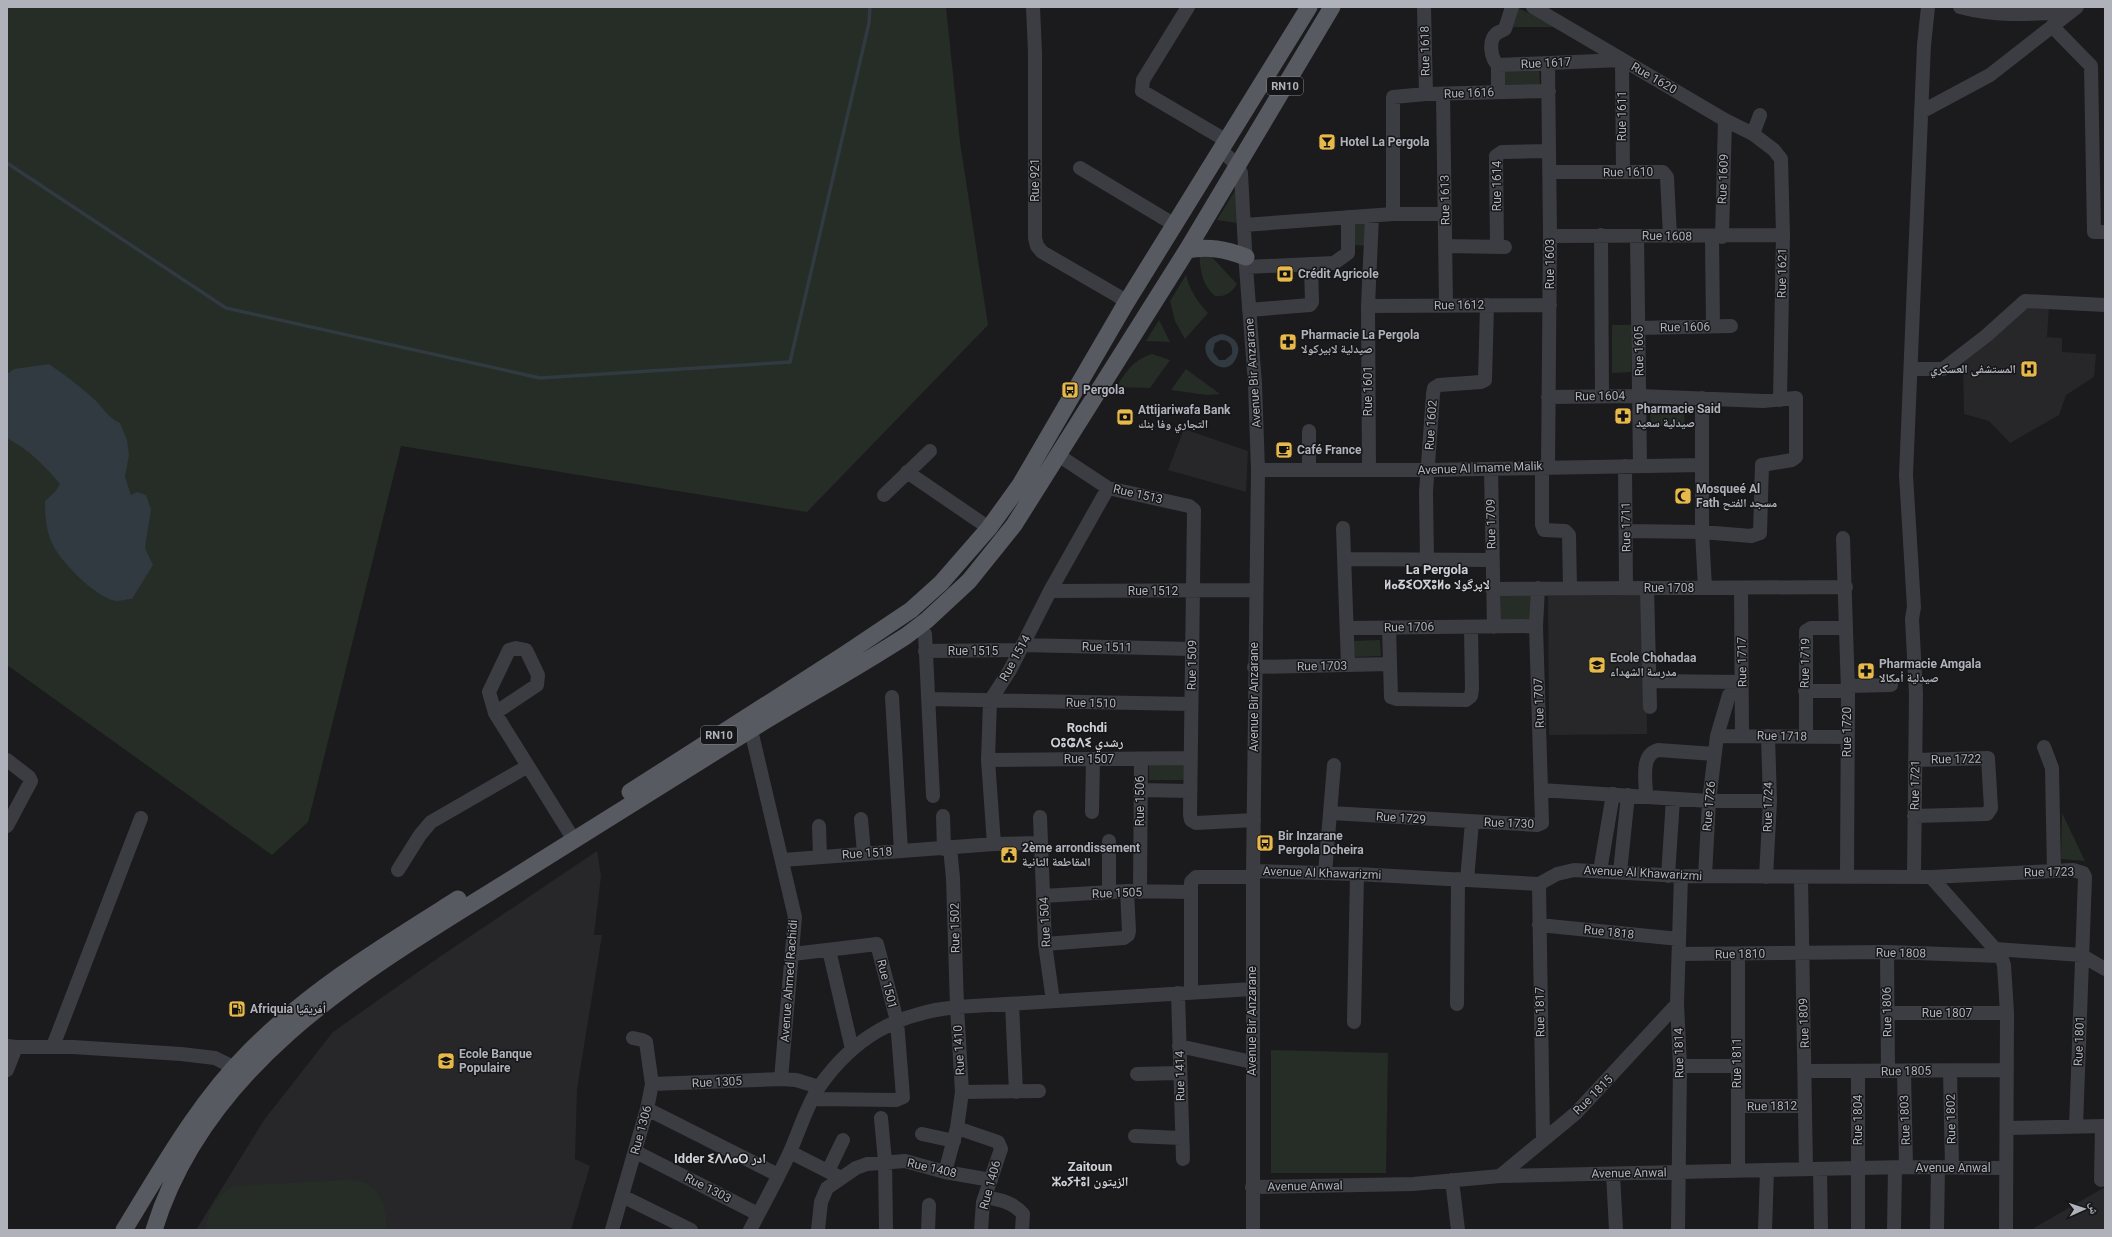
<svg xmlns="http://www.w3.org/2000/svg" width="2112" height="1237" viewBox="0 0 2112 1237" font-family="Roboto,'Noto Naskh Arabic','Noto Sans Tifinagh',sans-serif">
	<rect width="100%" height="100%" fill="#1b1b1d"/>
	<path fill="#27272a" d="M2027,305L2049,306L2047,337L2062,338V352L2096,354L2094,377L2066,395L2059,415L2010,443L1989,421L1964,414L1963,361Z
		M1184,429L1248,451L1246,492L1168,470Z
		M1646,595L1647,734L1549,735L1548,596Z
		M597,851L601,876L594,935H602L577,1089L575,1159L590,1166L571,1230H196L264,1120L333,1032L438,958Z
		M2105,1187V1230H2034V1228Z"/>
	<path fill="#252d26" d="M7,7H946L960,142L988,325L807,512L401,446L308,822L272,855L7,665Z
		M1518,8L1561,27H1513Z
		M1539,68L1540,85L1503,86L1502,69Z
		M1245,174V224L1217,220Z
		M1355,224H1369L1368,246L1354,245Z
		M1199,250L1207,252L1237,284C1231,293 1226,297 1215,296C1201,284 1200,268 1199,250Z
		M1186,275C1190,291 1197,301 1208,313L1185,339L1175,321L1170,301Z
		M1159,320L1170,342L1146,341Z
		M1612,325H1631V372L1612,373Z
		M1152,354L1170,360L1150,388L1116,387C1127,371 1133,360 1152,354Z
		M1186,369L1220,394L1207,395L1171,390Z
		M1684,411L1685,426H1651L1650,412Z
		M1501,593L1532,594L1531,621L1500,620Z
		M1380,640L1381,656L1353,657L1352,641Z
		M1149,762H1187L1186,780H1149Z
		M2062,813L2085,861L2061,859Z
		M1271,1050L1388,1053L1386,1173H1271Z
		M347,1180C355,1180 364,1181 371,1186C383,1195 388,1216 386,1230H207C205,1212 218,1195 232,1186Z"/>
	<path fill="#313941" fill-rule="evenodd" d="M1222,334C1233,336 1242,344 1237,356C1225,389 1182,341 1222,334ZM1221,340C1230,340 1233,346 1232,354L1225,360H1219L1213,352L1215,343Z
		M49,364C65,375 81,387 95,400C104,409 109,418 120,423L127,440L129,455L125,477L131,495L137,492L146,495L151,509L145,548L153,565L132,599C127,599 121,601 116,601C96,598 58,560 51,541C46,529 45,514 45,501L55,492L60,484C44,465 29,450 7,438V374L14,369Z"/>
	<g fill="none" stroke-linecap="round" stroke-linejoin="round">
		<path stroke="#313941" stroke-width="3.5" d="M7,163L226,308L540,378L790,362L869,23L870,7"/>
		<path stroke="#3c3d42" stroke-width="14" d="M1033,7L1035,52V238L1037,246L1042,252L1118,296L1126,303
			M1188,7L1143,80L1142,91L1227,141
			M1424,7L1426,94
			M1533,7L1725,120L1753,134L1774,150L1781,159L1783,235L1780,400
			M1960,7C1997,17 2032,14 2070,12
			M2052,26L2091,66L2094,232H2105
			M1622,60L1623,172
			M1548,63L1550,236L1548,466
			M1498,65L1622,60
			M1498,65C1491,59 1488,41 1496,34C1498,32 1502,31 1505,29L1512,7
			M1498,92V65
			M1443,94L1446,305
			M1921,112L1990,75L2077,7
			M1753,134L1760,115
			M1222,151L1237,165L1241,173L1246,267L1255,384L1258,470L1253,877V1230
			M1080,168L1175,225
			M1550,172H1663L1667,177L1670,236
			M1393,214V97L1426,94L1549,91
			M1244,225L1393,214H1445
			M1601,235L1602,396
			M1550,236L1783,235
			M1637,236L1640,466
			M1712,237L1713,326
			M1722,237L1725,120
			M1445,246L1505,247
			M1497,246L1496,156L1502,152L1549,151
			M1246,267L1334,263L1348,253V217
			M1368,306L1550,305
			M1249,310L1310,305L1312,302L1311,264
			M1638,328L1731,326
			M1911,369H1943L1986,336L2025,301L2105,305
			M1548,397L1640,396L1763,401L1796,398V457L1792,460L1762,465L1760,533L1751,536L1702,532L1626,531
			M1702,398V532L1705,588
			M1058,455L1108,488L1189,506L1194,510L1190,815L1191,820L1196,823L1254,820
			M1625,466L1626,588
			M1542,467V525L1544,530L1565,531L1569,535L1570,587
			M1309,469V431
			M1491,469L1494,627
			M1258,470H1428L1702,465
			M1369,470L1368,306L1372,217
			M907,472L989,528
			M884,495L930,451
			M1343,528L1348,665
			M1843,538L1848,691L1847,876
			M1345,559L1492,560
			M1427,560L1426,492L1433,394L1434,388L1439,385L1481,382L1485,380L1487,305
			M1647,588L1650,707
			M1741,588L1742,736
			M1492,589L1846,587
			M1050,591L1256,590
			M1347,628L1536,626
			M1389,628L1391,697L1397,699L1466,700L1471,696L1472,689L1471,627
			M925,634L933,796
			M1023,645L1192,649
			M925,651L1020,650
			M1254,667L1390,664
			M1650,681L1742,682
			M1848,686L1891,685
			M1805,691H1848
			M892,697L901,851
			M928,699L1191,704
			M495,713L537,685L538,675L526,650L516,648L509,650L489,692L495,713L574,840
			M751,730L795,917L781,1079
			M1717,736L1847,737
			M1806,736V631L1811,628H1846
			M2044,747L2052,768L2054,871
			M7,760L29,777L31,781L7,826
			M988,760L1191,758
			M1140,790L1190,791
			M1541,790L1709,801H1770
			M1646,796C1646,780 1640,755 1658,750L1715,754
			M1092,812L1093,759
			M1331,813L1537,825L1542,823L1536,626L1538,588
			M943,816L944,849
			M1914,816L1987,814L1991,808L1988,758L1915,760
			M1040,817L1045,944L1053,1001
			M861,819L864,853
			M819,826L820,857
			M994,844L988,760L990,701L1010,670L1050,591L1108,488
			M783,860L994,844L1041,843
			M398,870L420,835L431,822L528,766
			M1253,871L1357,874L1539,884L1557,874L1574,870L1681,876L1931,877L1995,949L2001,956L2004,965L2007,1013L2006,1230
			M1600,871L1613,794
			M1620,872L1628,795
			M1325,873L1334,765
			M1668,876L1673,799
			M1705,876L1709,801L1717,736L1729,695L1742,685
			M1914,876L1916,694L1912,619L1914,607L1906,475L1924,45L1928,7
			M1766,877L1770,801L1768,736
			M1801,877L1806,1169
			M1931,877L2054,871L2073,870L2083,873L2085,877L2076,1127
			M1467,880L1472,822
			M1539,884L1543,1140
			M1109,892V841
			M1140,892L1141,759
			M1043,896L1127,891L1191,892
			M1539,925L1679,939
			M1045,944L1124,938L1128,935L1129,931L1127,891
			M1995,949L2081,955L2105,969
			M829,950L852,1049
			M1887,952L1888,1071
			M793,954L877,944L897,1021L903,1097L896,1100L813,1099
			M1679,954L1887,952L2001,956
			M1191,992V882L1196,877H1253
			M1178,993L1183,1159
			M1012,1004L1016,1092
			M1457,1004L1458,879
			M1887,1013H2007
			M1354,1022L1357,874
			M7,1046L16,1047H73L181,1054L215,1058L227,1064L241,1075
			M53,1046L141,818
			M1179,1046L1252,1062
			M1680,1066H1737
			M7,1070L16,1047
			M1806,1071L2007,1070
			M1950,1071L1952,1167
			M1904,1072L1906,1167
			M1137,1074L1179,1073
			M652,1084L781,1079L796,1080L819,1087
			M962,1092L1039,1091
			M1738,1106H1805
			M647,1109L778,1175
			M881,1118L885,1161L886,1230
			M957,1128L998,1142L1001,1149L983,1202L981,1230
			M2007,1128L2105,1126
			M922,1134L954,1141
			M1135,1136L1181,1138
			M636,1152L758,1214
			M790,1152L841,1178
			M1820,1169L1821,1230
			M828,1171L843,1140
			M1738,1171V954
			M945,1172L957,1128L962,1092L957,1007L953,878L950,848
			M1613,1174L1616,1230
			M1500,1176L1576,1113L1677,1004
			M1452,1180L1458,1230
			M2101,1180L2102,1126
			M1252,1187L1413,1184L1500,1176L1906,1167L2006,1168
			M622,1196L691,1230
			M985,1197C1000,1200 1013,1202 1023,1214L1022,1230
			M612,1230L647,1109L652,1084L646,1042L642,1040L633,1038
			M750,1230C763,1205 777,1180 789,1154C799,1132 806,1107 819,1087C854,1037 897,1013 957,1007L1252,989
			M818,1230L821,1202L827,1188L856,1168L867,1164L905,1161L945,1172L991,1180
			M928,1230L929,1205
			M1678,1230L1680,1066L1677,1004L1681,876
			M1765,1230L1767,1170
			M1858,1230V1072
			M1894,1230L1895,1168
			M1937,1230L1938,1167"/>
		<path stroke="#585a61" stroke-width="17" d="M1187,250C1208,246 1225,249 1246,257
			M630,792L844,655L911,610L941,583L989,528L1020,485L1126,303L1309,7
			M124,1230C162,1168 198,1103 249,1052C310,990 385,945 458,899
			M154,1230C210,1048 392,955 542,860C612,817 681,773 750,730C802,698 855,669 906,636L927,620L969,581L1014,525L1187,250L1332,7"/>
	</g>
	<defs>
		<g id="bar-square" transform="scale(0.9)"><rect x="-9" y="-9" width="18" height="18" rx="4" fill="#e6b94a" stroke="#161618"/><path d="M-6-5H6L.8 .8V4.5H3.5V6h-7V4.5H-.8V.8Z" fill="#111"/></g>
		<g id="bank-square" transform="scale(0.9)"><rect x="-9" y="-9" width="18" height="18" rx="4" fill="#e6b94a" stroke="#161618"/><path d="M-6-4H6V4H-6ZM0-2.3a2.3 2.3 0 1 0 0 4.6a2.3 2.3 0 1 0 0-4.6Z" fill="#111"/></g>
		<g id="pharmacy-square" transform="scale(0.9)"><rect x="-9" y="-9" width="18" height="18" rx="4" fill="#e6b94a" stroke="#161618"/><path d="M-2-6h4v4h4v4h-4v4h-4v-4h-4v-4h4Z" fill="#111"/></g>
		<g id="hospital-square" transform="scale(0.9)"><rect x="-9" y="-9" width="18" height="18" rx="4" fill="#e6b94a" stroke="#161618"/><path d="M-5-5h3v3.5h4V-5h3V5h-3V1.5h-4V5h-3Z" fill="#111"/></g>
		<g id="bus-square" transform="scale(0.9)"><rect x="-9" y="-9" width="18" height="18" rx="4" fill="#e6b94a" stroke="#161618"/><path d="M-5-6H5V4H4V6H2V4H-2V6H-4V4H-5ZM-3.5-4V0h7V-4ZM-3.5 1.2v1.5H-2V1.2ZM2 1.2v1.5H3.5V1.2Z" fill="#111"/></g>
		<g id="cafe-square" transform="scale(0.9)"><rect x="-9" y="-9" width="18" height="18" rx="4" fill="#e6b94a" stroke="#161618"/><path d="M-5.5-4.5H6V0H3Q3 3.5 0 3.5H-2.5Q-5.5 3.5-5.5 0ZM3-3.2v2h1.7v-2ZM-6 4.5H4V6H-6Z" fill="#111"/></g>
		<g id="mosque-square" transform="scale(0.9)"><rect x="-9" y="-9" width="18" height="18" rx="4" fill="#e6b94a" stroke="#161618"/><path d="M3.5-4.9A6 6 0 1 0 3.5 4.9A5 5 0 1 1 3.5-4.9Z" fill="#111"/></g>
		<g id="school-square" transform="scale(0.9)"><rect x="-9" y="-9" width="18" height="18" rx="4" fill="#e6b94a" stroke="#161618"/><path d="M0-5L7-2L0 1L-7-2ZM-4 1L0 2.5L4 1V4Q0 6-4 4Z" fill="#111"/></g>
		<g id="civic-square" transform="scale(0.9)"><rect x="-9" y="-9" width="18" height="18" rx="4" fill="#e6b94a" stroke="#161618"/><path d="M-.6-6.5H3V-4.5H.6V-3L4-1V1h2V6H-6V1h2V-1L-.6-3ZM-1.2 2.5V6h2.4V2.5Z" fill="#111"/></g>
		<g id="fuel-square" transform="scale(0.9)"><rect x="-9" y="-9" width="18" height="18" rx="4" fill="#e6b94a" stroke="#161618"/><path d="M-5.5-6h7V0h2V4h1.3V-2.5L3-4.5l.8-.8L6-3V5H2.5V1h-1V6h-7ZM-4.2-4.7v3.2H.2V-4.7Z" fill="#111"/></g>
	</defs>
	<g fill-rule="evenodd">
		<use href="#bar-square" x="1327" y="142"/>
		<use href="#bank-square" x="1285" y="274"/>
		<use href="#pharmacy-square" x="1288" y="342"/>
		<use href="#hospital-square" x="2029" y="369"/>
		<use href="#bus-square" x="1070" y="390"/>
		<use href="#pharmacy-square" x="1623" y="416"/>
		<use href="#bank-square" x="1125" y="417"/>
		<use href="#cafe-square" x="1284" y="450"/>
		<use href="#mosque-square" x="1683" y="496"/>
		<use href="#school-square" x="1597" y="665"/>
		<use href="#pharmacy-square" x="1866" y="671"/>
		<use href="#bus-square" x="1265" y="843"/>
		<use href="#civic-square" x="1009" y="855"/>
		<use href="#fuel-square" x="237" y="1009"/>
		<use href="#school-square" x="446" y="1061"/>
	</g>
	<g text-anchor="middle" dominant-baseline="central" stroke-width="3" stroke-linejoin="round" paint-order="stroke">
		<g fill="#161618" stroke="#81838a" stroke-width="1">
			<rect x="1267" y="77" width="36" height="18" rx="3"/>
			<rect x="701" y="726" width="36" height="18" rx="3"/>
		</g>
		<g font-size="11" font-weight="bold" fill="#afb2bb">
			<text x="1285" y="86">RN10</text>
			<text x="719" y="735">RN10</text>
		</g>
		<g font-size="12" fill="#afb2bb" stroke="#161618">
			<text transform="translate(1425 51) rotate(-91)">Rue 1618</text>
			<text transform="translate(1546 63) rotate(-3)">Rue 1617</text>
			<text transform="translate(1654 78) rotate(30)">Rue 1620</text>
			<text transform="translate(1469 93) rotate(-2)">Rue 1616</text>
			<text transform="translate(1622 116) rotate(-90)">Rue 1611</text>
			<text transform="translate(1628 172) rotate(-1)">Rue 1610</text>
			<text transform="translate(1723 179) rotate(-88)">Rue 1609</text>
			<text transform="translate(1035 180) rotate(-90)">Rue 921</text>
			<text transform="translate(1497 186) rotate(-90)">Rue 1614</text>
			<text transform="translate(1445 200) rotate(-91)">Rue 1613</text>
			<text transform="translate(1667 236) rotate(1)">Rue 1608</text>
			<text transform="translate(1550 264) rotate(-90)">Rue 1603</text>
			<text transform="translate(1782 273) rotate(-89)">Rue 1621</text>
			<text transform="translate(1459 305) rotate(-1)">Rue 1612</text>
			<text transform="translate(1685 327) rotate(-1)">Rue 1606</text>
			<text transform="translate(1639 351) rotate(-91)">Rue 1605</text>
			<text transform="translate(1253 373) rotate(-94)">Avenue Bir Anzarane</text>
			<text transform="translate(1368 391) rotate(-90)">Rue 1601</text>
			<text transform="translate(1600 396) rotate(-1)">Rue 1604</text>
			<text transform="translate(1431 425) rotate(-86)">Rue 1602</text>
			<text transform="translate(1480 468) rotate(-2)">Avenue Al Imame Malik</text>
			<text transform="translate(1138 494) rotate(13)">Rue 1513</text>
			<text transform="translate(1491 524) rotate(-91)">Rue 1709</text>
			<text transform="translate(1626 527) rotate(-91)">Rue 1711</text>
			<text x="1669" y="588">Rue 1708</text>
			<text x="1153" y="591">Rue 1512</text>
			<text transform="translate(1409 627) rotate(-1)">Rue 1706</text>
			<text transform="translate(1107 647) rotate(1)">Rue 1511</text>
			<text x="973" y="651">Rue 1515</text>
			<text transform="translate(1015 658) rotate(-61)">Rue 1514</text>
			<text transform="translate(1742 662) rotate(-91)">Rue 1717</text>
			<text transform="translate(1805 663) rotate(-89)">Rue 1719</text>
			<text transform="translate(1192 665) rotate(-89)">Rue 1509</text>
			<text transform="translate(1322 666) rotate(-1)">Rue 1703</text>
			<text transform="translate(1254 697) rotate(-90)">Avenue Bir Anzarane</text>
			<text transform="translate(1091 703) rotate(1)">Rue 1510</text>
			<text transform="translate(1539 703) rotate(-92)">Rue 1707</text>
			<text transform="translate(1847 732) rotate(-90)">Rue 1720</text>
			<text transform="translate(1782 736) rotate(1)">Rue 1718</text>
			<text x="1089" y="759">Rue 1507</text>
			<text transform="translate(1956 759) rotate(-1)">Rue 1722</text>
			<text transform="translate(1915 785) rotate(-89)">Rue 1721</text>
			<text transform="translate(1140 801) rotate(-90)">Rue 1506</text>
			<text transform="translate(1709 806) rotate(-85)">Rue 1726</text>
			<text transform="translate(1768 807) rotate(-89)">Rue 1724</text>
			<text transform="translate(1401 818) rotate(4)">Rue 1729</text>
			<text transform="translate(1509 823) rotate(2)">Rue 1730</text>
			<text transform="translate(867 853) rotate(-4)">Rue 1518</text>
			<text transform="translate(2049 872) rotate(-1)">Rue 1723</text>
			<text transform="translate(1322 873) rotate(2)">Avenue Al Khawarizmi</text>
			<text transform="translate(1643 873) rotate(3)">Avenue Al Khawarizmi</text>
			<text transform="translate(1117 893) rotate(-2)">Rue 1505</text>
			<text transform="translate(1045 922) rotate(-93)">Rue 1504</text>
			<text transform="translate(955 928) rotate(-91)">Rue 1502</text>
			<text transform="translate(1609 932) rotate(6)">Rue 1818</text>
			<text transform="translate(1901 953) rotate(1)">Rue 1808</text>
			<text transform="translate(1740 954) rotate(-1)">Rue 1810</text>
			<text transform="translate(789 981) rotate(-86)">Avenue Ahmed Rachidi</text>
			<text transform="translate(887 984) rotate(76)">Rue 1501</text>
			<text transform="translate(1540 1012) rotate(-91)">Rue 1817</text>
			<text transform="translate(1887 1012) rotate(-91)">Rue 1806</text>
			<text x="1947" y="1013">Rue 1807</text>
			<text transform="translate(1252 1021) rotate(-90)">Avenue Bir Anzarane</text>
			<text transform="translate(1804 1023) rotate(-92)">Rue 1809</text>
			<text transform="translate(2079 1041) rotate(-88)">Rue 1801</text>
			<text transform="translate(959 1050) rotate(-93)">Rue 1410</text>
			<text transform="translate(1679 1053) rotate(-91)">Rue 1814</text>
			<text transform="translate(1737 1063) rotate(-90)">Rue 1811</text>
			<text transform="translate(1906 1071) rotate(-1)">Rue 1805</text>
			<text transform="translate(1180 1076) rotate(-91)">Rue 1414</text>
			<text transform="translate(717 1082) rotate(-3)">Rue 1305</text>
			<text transform="translate(1593 1095) rotate(-45)">Rue 1815</text>
			<text transform="translate(1772 1106) rotate(-1)">Rue 1812</text>
			<text transform="translate(1951 1119) rotate(-91)">Rue 1802</text>
			<text transform="translate(1858 1120) rotate(-90)">Rue 1804</text>
			<text transform="translate(1905 1120) rotate(-92)">Rue 1803</text>
			<text transform="translate(641 1130) rotate(-75)">Rue 1306</text>
			<text transform="translate(932 1168) rotate(13)">Rue 1408</text>
			<text x="1953" y="1168">Avenue Anwal</text>
			<text transform="translate(1629 1173) rotate(-1)">Avenue Anwal</text>
			<text transform="translate(990 1185) rotate(-75)">Rue 1406</text>
			<text transform="translate(1305 1186) rotate(-1)">Avenue Anwal</text>
			<text transform="translate(708 1188) rotate(27)">Rue 1303</text>
		</g>
		<g font-size="12" font-weight="bold" fill="#afb2bb" stroke="#161618" text-anchor="start">
			<text x="1340" y="142">Hotel La Pergola</text>
			<text x="1298" y="274">Crédit Agricole</text>
			<text x="1301" y="335">Pharmacie La Pergola<tspan x="1301" dy="14">صيدلية لابيركولا</tspan></text>
			<text x="2016" y="369" text-anchor="end">المستشفى العسكري</text>
			<text x="1083" y="390">Pergola</text>
			<text x="1636" y="409">Pharmacie Said<tspan x="1636" dy="14">صيدلية سعيد</tspan></text>
			<text x="1138" y="410">Attijariwafa Bank<tspan x="1138" dy="14">التجاري وفا بنك</tspan></text>
			<text x="1297" y="450">Café France</text>
			<text x="1696" y="489">Mosqueé Al<tspan x="1696" dy="14">Fath مسجد الفتح</tspan></text>
			<text x="1610" y="658">Ecole Chohadaa<tspan x="1610" dy="14">مدرسة الشهداء</tspan></text>
			<text x="1879" y="664">Pharmacie Amgala<tspan x="1879" dy="14">صيدلية أمكالا</tspan></text>
			<text x="1278" y="836">Bir Inzarane<tspan x="1278" dy="14">Pergola Dcheira</tspan></text>
			<text x="1022" y="848">2ème arrondissement<tspan x="1022" dy="14">المقاطعة الثانية</tspan></text>
			<text x="250" y="1009">Afriquia أفريقيا</text>
			<text x="459" y="1054">Ecole Banque<tspan x="459" dy="14">Populaire</tspan></text>
		</g>
		<g font-size="13" font-weight="bold" fill="#cfd1d8" stroke="#161618">
			<text x="1437" y="569">La Pergola<tspan x="1437" dy="15">ⵍⴰⵒⵉⵔⴳⵓⵍⴰ لاپرگولا</tspan></text>
			<text x="1087" y="727">Rochdi<tspan x="1087" dy="15">ⵔⵓⵛⴷⵉ رشدي</tspan></text>
			<text x="720" y="1158">Idder ⵉⴷⴷⴰⵔ ادر</text>
			<text x="1090" y="1166">Zaitoun<tspan x="1090" dy="15">ⵣⴰⵢⵜⵓⵏ الزيتون</tspan></text>
		</g>
	</g>
	<rect width="2112" height="1237" fill="none" stroke="#afb2bb" stroke-width="16"/>
	<g transform="translate(2084 1209) rotate(87)" stroke="#161618" stroke-width="3" paint-order="stroke">
	<path d="M0-3L7 15L0 10L-7 15Z" fill="#afb2bb"/>
	<text y="-6" font-size="11" font-weight="bold" text-anchor="middle" fill="#afb2bb">ش</text>
	</g>
</svg>
